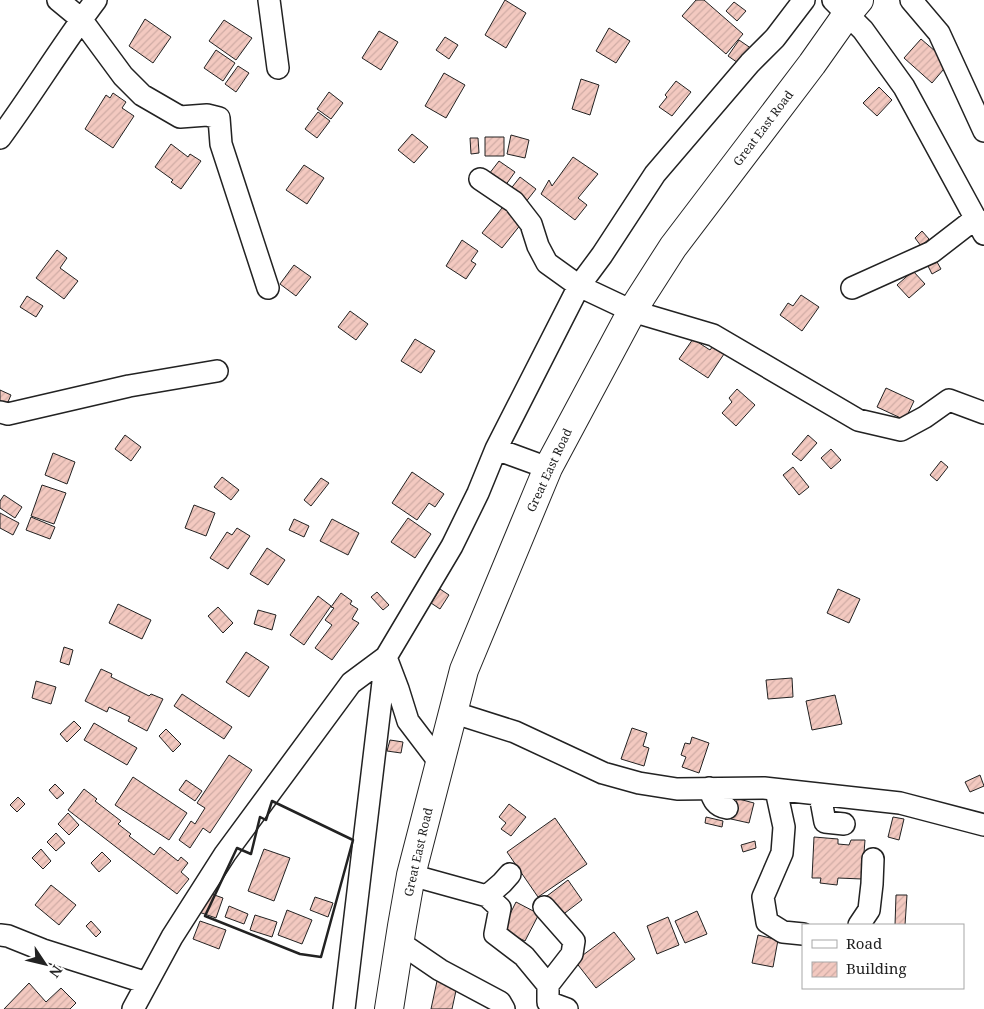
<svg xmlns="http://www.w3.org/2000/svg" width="984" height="1009" viewBox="0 0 984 1009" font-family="'Noto Serif',serif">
	<defs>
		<pattern id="building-hatch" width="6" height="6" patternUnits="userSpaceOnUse" patternTransform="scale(1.25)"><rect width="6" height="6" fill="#f3c9c0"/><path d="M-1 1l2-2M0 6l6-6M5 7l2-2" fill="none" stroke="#d0aca5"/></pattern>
	</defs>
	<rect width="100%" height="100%" fill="#fff"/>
	<path fill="url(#building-hatch)" stroke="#222" d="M505,0L526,13L506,48L485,35Z
		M696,0H704L743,34L726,54L682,16Z
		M734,2L746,11L737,21L726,11Z
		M145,19L171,37L153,63L129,46Z
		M224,20L252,38L236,60L209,41Z
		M609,28L630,41L616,63L596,51Z
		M379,31L398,42L381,70L362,58Z
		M445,37L458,45L449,59L436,50Z
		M921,39L949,63L932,83L904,58Z
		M739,40L755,51L744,67L728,56Z
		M216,50L235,63L223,81L204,68Z
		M238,66L249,73L236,92L225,84Z
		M444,73L465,85L446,118L425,106Z
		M581,79L599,85L590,115L572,109Z
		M676,81L691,92L672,116L659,107L667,97L665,95Z
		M879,87L892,100L877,116L863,103Z
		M329,92L343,103L331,119L317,109Z
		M113,93L126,102L122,108L134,116L113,148L85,129L106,95L110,98Z
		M318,112L330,121L317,138L305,129Z
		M412,134L428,147L414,163L398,150Z
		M511,135L529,140L525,158L507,154Z
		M485,137H504V156H485Z
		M470,138H478L479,153L471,154Z
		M171,144L188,157L190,154L201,161L181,189L171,182L173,180L155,167Z
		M573,157L598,174L578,198L587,205L575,220L541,194L549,180L552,186Z
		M499,161L515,172L505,186L489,174Z
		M304,165L324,178L307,204L286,190Z
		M520,177L536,189L525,203L509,191Z
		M506,203L525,219L502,248L482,233Z
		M922,231L929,239L921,246L915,238Z
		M462,240L478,251L471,261L476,264L466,279L446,266Z
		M57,250L67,258L60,268L78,281L64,299L36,278Z
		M937,262L941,269L932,274L928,266Z
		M294,265L311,277L296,296L280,284Z
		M913,271L925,284L909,298L897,285Z
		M801,295L819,307L802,331L780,315L788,303L793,306Z
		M27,296L43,306L36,317L20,307Z
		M350,311L368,324L356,340L338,327Z
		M415,339L435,351L421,373L401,361Z
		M693,339L710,350L713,346L724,354L708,378L679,359Z
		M886,388L914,401L905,420L877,407Z
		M737,389L755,405L736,426L722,413L732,402L729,398Z
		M0,390L11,395L4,411L0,409Z
		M125,435L141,447L131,461L115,449Z
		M808,435L817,443L801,461L792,454Z
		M831,449L841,460L831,469L821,458Z
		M53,453L75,462L67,484L45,475Z
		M941,461L948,467L937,481L930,475Z
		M793,467L809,487L799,495L783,475Z
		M412,472L444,494L435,507L429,503L417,520L392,503Z
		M222,477L239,490L231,500L214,487Z
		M321,478L329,483L311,506L304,500Z
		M42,485L66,493L54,524L31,516Z
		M4,495L22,507L15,518L0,508V501Z
		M194,505L215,513L206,536L185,528Z
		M0,513L19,523L13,535L0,528Z
		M31,517L55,527L50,539L26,530Z
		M408,518L431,534L415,558L391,542Z
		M294,519L309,526L304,537L289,530Z
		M332,519L359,533L348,555L320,541Z
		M237,528L250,536L228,569L210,558L227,532L232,535Z
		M267,548L285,560L268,585L250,574Z
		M440,589L449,595L440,609L431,603Z
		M838,589L860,599L849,623L827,613Z
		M377,592L389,605L383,610L371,597Z
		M341,593L352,601L350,604L358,609L352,619L359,623L332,660L315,648L332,625L325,620L334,608L331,607Z
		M318,596L331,606L304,645L290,635Z
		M118,604L151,620L142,639L109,623Z
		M218,607L233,623L223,633L208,616Z
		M258,610L276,615L272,630L254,624Z
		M64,647L73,650L69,665L60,662Z
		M246,652L269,667L249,697L226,682Z
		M101,669L112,674L111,677L149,696L151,694L163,699L147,731L128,721L130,717L109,707L107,712L85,701Z
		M792,678L793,697L768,699L766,680Z
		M36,681L56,687L51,704L32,698Z
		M182,694L232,727L224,739L174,706Z
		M835,695L842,724L812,730L806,701Z
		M74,721L81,728L67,742L60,734Z
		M94,723L137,748L127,765L84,740Z
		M632,728L647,733L643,746L649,748L644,766L621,759Z
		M166,729L181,744L173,752L159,736Z
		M692,737L709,743L699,773L682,767L686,757L681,755L685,743L690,744Z
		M390,740L403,742L401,753L387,751Z
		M229,755L252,770L210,833L203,828L190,848L179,840L191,821L195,824L205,808L197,803Z
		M980,775L984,786L970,792L965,782Z
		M133,777L187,813L169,840L115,805Z
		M186,780L202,791L195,801L179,790Z
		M55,784L64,793L57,799L49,790Z
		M84,789L97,799L95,801L121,821L118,824L131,834L129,836L154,855L160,847L178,861L181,857L188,863L181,872L189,879L177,894L68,810Z
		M18,797L25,804L17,812L10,805Z
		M735,798L754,803L749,823L731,819Z
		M509,804L526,817L511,836L501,829L506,823L499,817Z
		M68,813L79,825L69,835L58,824Z
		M706,817L723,821L722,827L705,823Z
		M893,817L904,819L899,840L888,837Z
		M555,818L587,864L538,897L507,852Z
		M56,833L65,843L56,851L47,842Z
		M814,837L838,839V844L849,845L851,840H865L862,879L838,878L837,885L820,883L821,878H812Z
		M755,841L756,848L743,852L741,845Z
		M41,849L51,861L43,869L32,858Z
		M264,849L290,858L274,901L248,891Z
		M102,852L111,861L99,872L91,863Z
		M568,880L582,900L561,916L547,896Z
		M51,885L76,905L59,925L35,905Z
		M203,891L223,898L216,918L196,911Z
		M896,895H907L905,925H895Z
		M315,897L333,903L328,917L310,910Z
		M516,902L539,914L525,941L502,930Z
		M229,906L248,914L244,924L225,917Z
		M287,910L312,920L302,944L278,935Z
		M697,911L707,934L685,943L675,921Z
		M255,915L277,922L272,937L250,930Z
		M668,917L679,945L657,954L647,926Z
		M91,921L101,932L96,937L86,926Z
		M200,921L226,930L219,949L193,939Z
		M614,932L635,959L596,988L575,961Z
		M758,935L778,940L773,967L752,963Z
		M437,981L457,986L452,1009H431Z
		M29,983L46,1002L61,988L76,1003L70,1009H4Z"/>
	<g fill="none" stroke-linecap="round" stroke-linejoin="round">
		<g stroke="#222" stroke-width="24">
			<path id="minor" d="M58,0L81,19L123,76L142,95L180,117L207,115L219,118L221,144L268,288
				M269,0L278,68
				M833,0L863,30L904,87L984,234
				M911,0L939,33L984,131
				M0,138C33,93 62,45 96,0
				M480,179L514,202L531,224L538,246L547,263L579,286L632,311L713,335L858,420L901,430L925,417L949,400L984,413
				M852,288L932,252L976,218
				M0,412L8,414L129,386L217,371
				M496,449L548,468
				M387,660L398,689L408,721L440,763
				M452,712L515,732L603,773L639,783L677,789L764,788L900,803L984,825
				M709,788C713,799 715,806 727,808
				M776,790L784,827L782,853L763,897L767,922L783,932L803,934
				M820,795L825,822L844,824
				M411,875L487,896L502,883L510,874
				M487,896L500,908L495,934L524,956L548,985V1002L567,1009
				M544,907L574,941L572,954L548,985
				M859,925L869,910L872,884L873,859
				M0,935L8,936L43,950L147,983
				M399,942L440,970L500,1002L504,1009
				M133,1009L172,937L225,854L351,683L386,657L452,546L478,493L496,449L579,286L602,255L655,174L750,63L775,38L804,0
				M344,1009L386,657"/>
		</g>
		<g stroke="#222" stroke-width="30">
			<path id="highway" d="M389,1009L402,926L411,875L464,670L548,468L632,311L673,247L812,64L848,13L859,0"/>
		</g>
		<use href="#minor" stroke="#fff" stroke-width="21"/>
		<use href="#highway" stroke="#fff" stroke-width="28"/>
		<path stroke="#222" stroke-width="2.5" d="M272,801L353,840L321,957L300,954L205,916L237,848L251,854L260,817L266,820Z"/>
	</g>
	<g text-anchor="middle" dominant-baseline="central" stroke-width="4" stroke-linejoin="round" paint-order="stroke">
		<g font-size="12" fill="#222" stroke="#fff">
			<text transform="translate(763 128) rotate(-53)">Great East Road</text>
			<text transform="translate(549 470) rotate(-65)">Great East Road</text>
			<text transform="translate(418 852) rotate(-77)">Great East Road</text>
		</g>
	</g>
	<rect x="802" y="924" width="162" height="65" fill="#ffffff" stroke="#a7a7a7"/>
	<rect x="812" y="940" width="25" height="8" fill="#ffffff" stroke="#a7a7a7"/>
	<text x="846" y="949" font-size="15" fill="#222222">Road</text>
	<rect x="812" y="962" width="25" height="15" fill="url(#building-hatch)" stroke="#a7a7a7"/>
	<text x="846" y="974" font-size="15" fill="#222222">Building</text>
	<g transform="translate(45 964) rotate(125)" stroke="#ffffff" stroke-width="4" paint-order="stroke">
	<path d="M0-4L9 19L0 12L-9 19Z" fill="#222222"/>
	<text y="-8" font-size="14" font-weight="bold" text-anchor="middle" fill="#222222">N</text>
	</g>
</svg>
